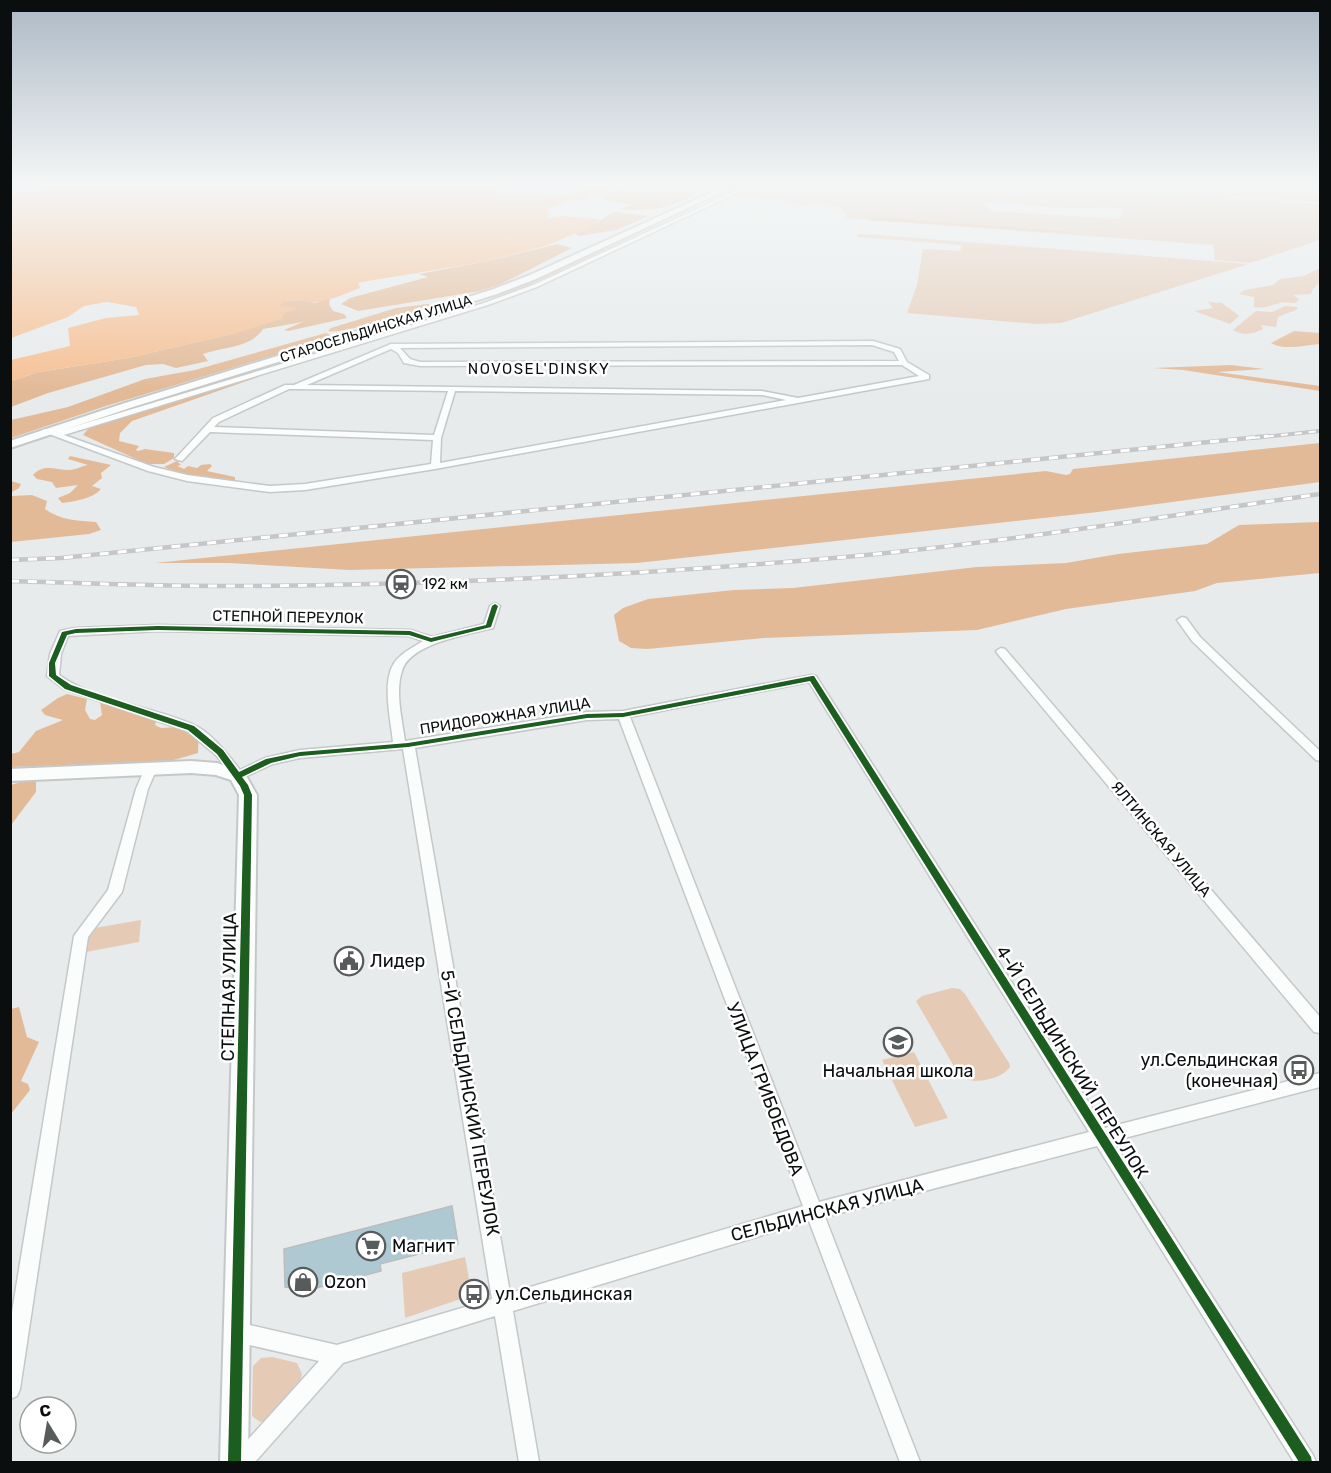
<svg xmlns="http://www.w3.org/2000/svg" width="1331" height="1473" viewBox="0 0 1331 1473" font-family="Rubik,sans-serif">
	<rect width="100%" height="100%" fill="#e7ebec"/>
	<path fill="#e5cbb6" fill-rule="evenodd" d="M755,186H1049L1320,204V240L1250,263L1215,260L1213,245L841,218L847,216L841,208L820,203L799,206L780,199L769,201L735,195ZM1001,202C1025,205 1048,208 1072,208C1090,209 1106,206 1124,209L1121,210L1122,217L1119,219L991,211L984,205L987,203Z
		M1078,186H1320V202Z
		M663,219L667,220L517,291L475,302Z
		M857,234L878,235L1249,264L1061,323L1037,324L907,313L917,285L923,249L960,251L962,245L857,237Z
		M1320,268V282L1313,289L1311,294L1293,295L1299,299L1296,303C1291,303 1285,302 1280,303C1270,305 1266,309 1254,307V297L1239,294L1245,290L1273,285L1280,279L1304,276Z
		M1208,302L1222,303C1225,305 1236,313 1239,316L1230,324L1194,311L1213,308Z
		M1285,306L1297,307L1298,309L1278,317L1276,327L1261,325L1263,329C1254,334 1242,336 1233,330L1256,311L1272,312Z
		M141,920L139,942L86,952L89,929Z
		M952,988L960,989L965,994L1009,1063L1010,1067C1001,1080 970,1086 959,1075L916,1001L922,996Z
		M914,1052L948,1118L915,1127L882,1060Z
		M465,1257L472,1295L405,1318L402,1273Z
		M272,1357L297,1363L302,1374L300,1382L269,1419L260,1422L252,1416L253,1366L261,1358Z"/>
	<path fill="#e3ba97" d="M626,186H709C675,206 665,210 625,210L621,208L634,205L601,200L614,189Z
		M613,212L649,216L616,230L579,236L575,234L594,225Z
		M878,217L1071,232L1084,234L866,220Z
		M557,244L572,248L499,285L480,291L358,311L341,304L350,298L428,277L419,274L483,262Z
		M330,298L329,304L333,311L344,314L347,318L288,331L284,330L303,322L263,329C251,348 223,347 203,354L208,361L176,368L163,364L146,365L48,393L11,407V381L39,372L128,358L236,333L284,301L303,300L315,303Z
		M427,304H441C427,310 338,335 328,331L331,328L396,308Z
		M1294,331L1320,333V344C1306,345 1284,351 1271,343Z
		M326,333L330,335L325,340L109,405L11,438V420L68,407L145,379L195,370Z
		M1231,365L1264,369L1217,372L1320,386V391L1183,370L1153,368Z
		M255,376L258,377L132,421L120,433L119,441L139,446L136,450L138,451L145,449L174,453V458L164,464H147L83,435L88,429L97,424Z
		M1320,443V482L1098,512L637,563L349,570L229,563H155L1046,471L1066,475L1070,474L1073,469Z
		M70,456L111,465L101,473L102,478L92,486L101,489C92,499 76,501 62,503L58,498L70,493L78,485L56,488L52,482L37,479L33,475C44,463 55,470 69,470C76,470 81,466 88,465L68,459Z
		M177,461L181,465L177,466L184,469L188,466L197,468L201,465L210,464L212,466L207,471L235,477V481C223,485 176,472 164,467Z
		M11,481L21,484L19,488L12,492V496L32,495L47,501L45,509C60,520 77,521 96,522L101,530L89,534L11,542Z
		M1320,522V573L1217,583L1195,591L1066,609L977,630L764,638L647,649L631,648L619,641L614,615L623,608L648,599L734,590L793,588L977,567L1066,563L1118,554L1207,544L1239,525Z
		M67,694L87,699L85,710L90,719L95,720L102,715L100,702L114,701L157,718L155,725L161,728L179,727L187,733L199,732L198,753L174,760L147,762L11,767V754L19,752L36,731L63,720L45,715L41,710L58,698Z
		M27,780L36,782V792L11,825V785Z
		M19,1007L27,1037L39,1042L21,1081L28,1084L30,1090L11,1114V1009Z"/>
	<path fill="#f6c094" d="M43,186H510L497,189L499,191L497,193L564,196L589,186H626L614,189L603,197L598,196L587,199L590,200L570,201L548,208V213H551L547,216L549,218L560,216L600,219L594,226L545,246L483,262L362,282L358,283L360,288C347,293 315,308 302,300L284,301L280,306L295,307L296,310L284,313L282,319L236,333L128,358L39,372L11,381V360L70,346L68,328L106,318L139,315L136,307L107,302L84,306L68,317L11,338V193L38,191Z"/>
	<path fill="#afc9d2" stroke="#babdbe" stroke-width="1.5" d="M452,1206L458,1244L380,1264L381,1271L309,1290L285,1287L284,1249Z"/>
	<g fill="none" stroke-linecap="round" stroke-linejoin="round">
		<g stroke="#c5c8c9" stroke-width="3">
			<path id="street" d="M746,186H752L537,287L488,305L64,435L154,467L187,475L270,486L305,484L431,464L433,440L210,432L182,461L175,459L213,418L285,385H294L391,344L873,341L900,349L907,362L929,375V379L435,469L305,490L270,492L187,481L148,471L41,431L45,429L56,432L484,303L533,285ZM872,345L894,352L899,361L420,362L410,359L400,348ZM391,349L398,353L404,363L420,366L902,365L919,376L798,398L762,391L307,385ZM289,389H295L448,391L434,435L214,427L219,422ZM455,391L762,395L786,400L440,463L441,438Z
				M495,603L500,606L493,628C469,634 410,643 402,671C395,692 402,719 405,741L587,712L623,711L812,675L816,676L1105,1128L1320,1073V1087L1113,1141L1313,1455L1316,1462H1294L1097,1146L825,1217L920,1462H900L809,1221L513,1311L539,1462H519L495,1316L343,1363L255,1462H231L234,1455L319,1361L236,1342L229,1339L226,1332L229,1325L236,1322L337,1345L492,1299L403,749L300,758L273,764L238,780L234,779L216,755L187,731L64,689L47,676L50,654L60,631L76,628L158,625L410,630L432,637L484,624L490,606ZM158,631L409,636L423,641C412,648 399,654 393,665C382,684 391,722 393,742L300,750L265,758L240,770C228,755 212,733 194,725C150,705 98,703 59,675L61,654L68,636ZM809,682L1089,1132L819,1202L630,717ZM619,719L803,1206L510,1293L415,748L587,720Z
				M1182,617L1186,618L1200,637L1320,751V761L1316,760L1192,641L1177,620Z
				M1001,648L1005,649L1320,1017V1033L1314,1032L997,653L996,651Z
				M151,764L157,768L148,789L122,892L88,937L20,1389L17,1396L10,1399V1324L74,936L108,890L136,789L145,768Z"/>
		</g>
		<g stroke="#c5c8c9" stroke-width="4">
			<path id="secondary" d="M726,186H735L536,279L497,294L133,407L10,448V441L125,403L491,290L530,275Z
				M191,761L217,763L244,772L257,795L248,1462H220L239,795L231,780L216,775L191,773L10,781V769Z"/>
		</g>
		<use href="#street" fill="#fbfcfc" fill-rule="evenodd"/>
		<use href="#secondary" fill="#fbfcfc" fill-rule="evenodd"/>
		<g stroke="#c6c6c7" stroke-width="4">
			<path id="rail-far1" d="M1253,438L1320,431"/>
		</g>
		<g stroke="#c6c6c7" stroke-width="4.5">
			<path id="rail" d="M10,560L61,558L1268,436
				M10,581C78,583 147,586 215,586C417,586 620,576 822,559C989,545 1154,518 1320,494"/>
		</g>
		<use href="#rail-far1" stroke="#fff" stroke-width="2" stroke-dasharray="7" stroke-linecap="butt"/>
		<use href="#rail" stroke="#fff" stroke-width="3" stroke-dasharray="9" stroke-linecap="butt"/>
		<g stroke="#fff" stroke-width="3">
			<path id="cycleway" d="M495,604L498,606L491,627L431,642L409,635L158,630L76,633L67,635L55,663L56,675L71,685L194,726L223,750L239,772L266,759L300,752L408,743L587,714L623,713L812,676H814L1311,1457L1312,1462H1299L810,681L623,717L587,718L408,747L300,756L271,763L242,777L248,785L252,795L241,1462H228L244,795L240,786L217,754L188,730L65,689L49,676V663L62,632L76,629L158,626L410,631L431,638L486,625L492,606Z"/>
		</g>
		<use href="#cycleway" fill="#1b5e20" fill-rule="evenodd"/>
	</g>
	<linearGradient id="sky" x2="0" y2="1"><stop stop-color="#adb9c6"/><stop offset="0.47" stop-color="#f4f6f6"/><stop offset="1" stop-color="#f4f6f6" stop-opacity="0"/></linearGradient>
	<rect width="1331" height="392" fill="url(#sky)"/>
	<defs>
		<g id="station-ring" transform="scale(1.5)"><circle r="9.5" fill="#fff" stroke="#585b5c" stroke-width="1.5"/><path d="M-3-6H3Q5-6 5-4V2Q5 4 3 4L4.5 6H3L1.5 4h-3L-3 6H-4.5L-3 4Q-5 4-5 2V-4Q-5-6-3-6ZM-3.5-4v3h7v-3ZM-3.5 1v1.5H-2V1ZM2 1v1.5H3.5V1Z" fill="#585b5c"/></g>
		<g id="civic-ring" transform="scale(1.5)"><circle r="9.5" fill="#fff" stroke="#585b5c" stroke-width="1.5"/><path d="M-.6-6.5H3V-4.5H.6V-3L4-1V1h2V6H-6V1h2V-1L-.6-3ZM-1.2 2.5V6h2.4V2.5Z" fill="#585b5c"/></g>
		<g id="school-ring" transform="scale(1.5)"><circle r="9.5" fill="#fff" stroke="#585b5c" stroke-width="1.5"/><path d="M0-5L7-2L0 1L-7-2ZM-4 1L0 2.5L4 1V4Q0 6-4 4Z" fill="#585b5c"/></g>
		<g id="bus-ring" transform="scale(1.5)"><circle r="9.5" fill="#fff" stroke="#585b5c" stroke-width="1.5"/><path d="M-5-6H5V4H4V6H2V4H-2V6H-4V4H-5ZM-3.5-4V0h7V-4ZM-3.5 1.2v1.5H-2V1.2ZM2 1.2v1.5H3.5V1.2Z" fill="#585b5c"/></g>
		<g id="supermarket-ring" transform="scale(1.5)"><circle r="9.5" fill="#fff" stroke="#585b5c" stroke-width="1.5"/><path d="M-6-5.5h2.5l.6 2H6L4.5 2H-2.5L-4.4-4H-6ZM-1.5 3.2a1.3 1.3 0 1 0 .1 0ZM3 3.2a1.3 1.3 0 1 0 .1 0Z" fill="#585b5c"/></g>
		<g id="shop-ring" transform="scale(1.5)"><circle r="9.5" fill="#fff" stroke="#585b5c" stroke-width="1.5"/><path d="M-5-2.5h2.3a2.7 3.5 0 0 1 5.4 0H5L5.5 6h-11ZM-1.5-2.5h3a1.5 2.3 0 0 0-3 0Z" fill="#585b5c"/></g>
	</defs>
	<g fill-rule="evenodd">
		<use href="#station-ring" x="401" y="584"/>
		<use href="#civic-ring" x="349" y="961"/>
		<use href="#school-ring" x="898" y="1042"/>
		<use href="#bus-ring" x="1299" y="1070"/>
		<use href="#supermarket-ring" x="371" y="1246"/>
		<use href="#shop-ring" x="303" y="1282"/>
		<use href="#bus-ring" x="474" y="1294"/>
	</g>
	<g text-anchor="middle" dominant-baseline="central" stroke-width="5" stroke-linejoin="round" paint-order="stroke">
		<g font-size="14" fill="#0b0e0f" stroke="#fff">
			<text transform="translate(376 329) rotate(-17)">СТАРОСЕЛЬДИНСКАЯ УЛИЦА</text>
		</g>
		<g font-size="15" letter-spacing="1.5" fill="#0b0e0f" stroke="#fff">
			<text x="539" y="369">NOVOSEL'DINSKY</text>
		</g>
		<g font-size="15" fill="#0b0e0f" stroke="#fff" text-anchor="start">
			<text x="422" y="584">192 км</text>
		</g>
		<g font-size="15" fill="#0b0e0f" stroke="#fff">
			<text transform="translate(288 617) rotate(1)">СТЕПНОЙ ПЕРЕУЛОК</text>
			<text transform="translate(505 716) rotate(-9)">ПРИДОРОЖНАЯ УЛИЦА</text>
			<text transform="translate(1161 839) rotate(50)">ЯЛТИНСКАЯ УЛИЦА</text>
		</g>
		<g font-size="18" fill="#0b0e0f" stroke="#fff" text-anchor="start">
			<text x="370" y="961">Лидер</text>
			<text x="1278" y="1060" text-anchor="end">ул.Сельдинская<tspan x="1278" dy="21">(конечная)</tspan></text>
			<text x="898" y="1071" text-anchor="middle">Начальная школа</text>
			<text x="392" y="1246">Магнит</text>
			<text x="324" y="1282">Ozon</text>
			<text x="495" y="1294">ул.Сельдинская</text>
		</g>
		<g font-size="18" fill="#0b0e0f" stroke="#fff">
			<text transform="translate(229 987) rotate(-89)">СТЕПНАЯ УЛИЦА</text>
			<text transform="translate(1072 1062) rotate(58)">4-Й СЕЛЬДИНСКИЙ ПЕРЕУЛОК</text>
			<text transform="translate(765 1089) rotate(69)">УЛИЦА ГРИБОЕДОВА</text>
			<text transform="translate(470 1103) rotate(80)">5-Й СЕЛЬДИНСКИЙ ПЕРЕУЛОК</text>
			<text transform="translate(827 1210) rotate(-15)">СЕЛЬДИНСКАЯ УЛИЦА</text>
		</g>
	</g>
	<rect width="1331" height="1473" fill="none" stroke="#0b0e0f" stroke-width="24"/>
	<g transform="translate(48 1425) rotate(349)"><circle r="28" fill="#ffffff" stroke="#9d9f9f" stroke-width="1.5"/>
	<path d="M0-4.5L10 22L0 15L-10 22Z" fill="#585b5c"/>
	<text y="-9" font-size="16" font-weight="bold" text-anchor="middle" fill="#0b0e0f">С</text>
	</g>
</svg>
